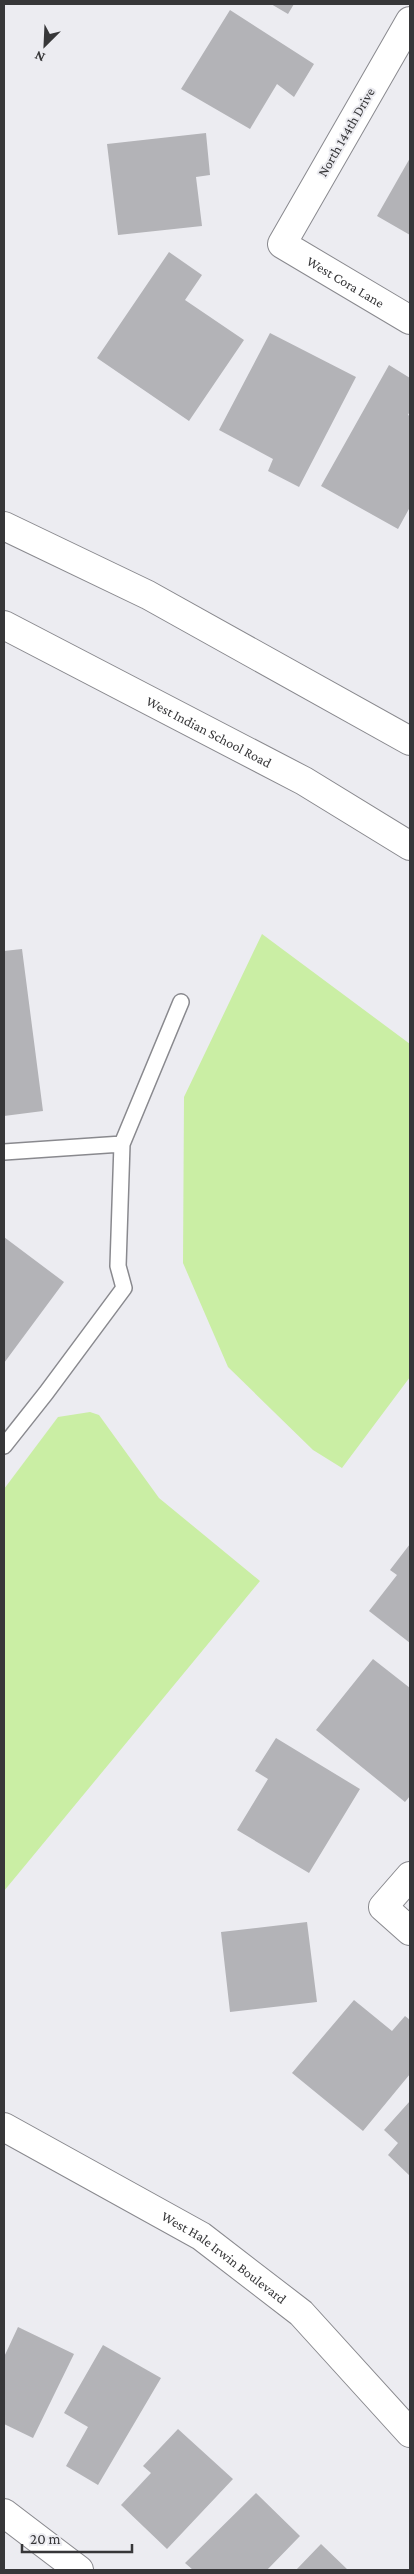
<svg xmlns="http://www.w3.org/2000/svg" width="414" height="2574" viewBox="0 0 414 2574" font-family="'Crimson Pro',serif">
	<rect width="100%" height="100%" fill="#ececf1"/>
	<path fill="#caeea4" d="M262,934L410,1044V1377L342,1468L313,1450L228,1367L183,1263L184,1097Z
		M90,1412L99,1415L159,1498L260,1581L4,1891V1489L58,1417Z"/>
	<path fill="#b3b3b7" d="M271,4H294L288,14Z
		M230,10L314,64L294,97L277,84L250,129L181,89Z
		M206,133L210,175L196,177L202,226L118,235L107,144Z
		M410,158V235L377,216Z
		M169,252L202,275L185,300L244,340L189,421L97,358Z
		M270,333L356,377L299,487L268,471L273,459L219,430Z
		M389,365L410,378V411L408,415L410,416V507L398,529L321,486Z
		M22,949L43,1111L4,1116V951Z
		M4,1237L64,1282L4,1363Z
		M410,1544V1643L369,1611L397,1575L390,1570Z
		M373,1659L410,1688V1796L405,1802L316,1730Z
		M276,1738L360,1789L309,1873L237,1830L268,1779L255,1771Z
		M307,1922L317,2002L230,2012L221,1932Z
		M354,2000L392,2031L405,2016L410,2020V2074L363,2131L292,2073Z
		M410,2101V2176L388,2155L398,2143L384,2130Z
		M18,2327L74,2354L33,2438L4,2424V2357Z
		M103,2345L161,2378L98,2485L66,2466L88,2427L64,2413Z
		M178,2429L233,2479L167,2549L121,2505L151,2473L143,2466Z
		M256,2493L300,2536L267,2570H193L185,2563Z
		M321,2544L348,2570H296Z"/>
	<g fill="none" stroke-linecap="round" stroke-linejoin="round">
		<g stroke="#89898e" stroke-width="18">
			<path id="service" d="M4,1152L122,1144
				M4,1446L46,1393L124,1288L118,1266L122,1144L181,1002"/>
		</g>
		<g stroke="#89898e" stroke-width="30">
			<g id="minor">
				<path id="s1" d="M410,21L282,244L410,320"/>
				<path d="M410,1876L383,1907L410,1931"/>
				<path id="s2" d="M4,2127L201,2236L301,2313L410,2433"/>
				<path d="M4,2513L79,2570"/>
			</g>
		</g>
		<g stroke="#89898e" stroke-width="30">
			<g id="secondary">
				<path d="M4,526L148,595L410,741"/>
				<path id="s3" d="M4,625L304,781L410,846"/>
			</g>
		</g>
		<use href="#service" stroke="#fff" stroke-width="15"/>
		<use href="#minor" stroke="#fff" stroke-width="28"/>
		<use href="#secondary" stroke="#fff" stroke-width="28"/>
	</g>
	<g text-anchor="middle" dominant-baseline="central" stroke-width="4" stroke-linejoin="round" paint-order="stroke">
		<g font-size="14" fill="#373739" stroke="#ececf1">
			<text transform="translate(346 132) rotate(-60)">North 144th Drive</text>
			<text stroke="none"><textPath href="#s1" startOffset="331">West Cora Lane</textPath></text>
			<text stroke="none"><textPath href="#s3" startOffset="231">West Indian School Road</textPath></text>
			<text stroke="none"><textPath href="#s2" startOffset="256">West Hale Irwin Boulevard</textPath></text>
		</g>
	</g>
	<rect width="414" height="2574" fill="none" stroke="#373739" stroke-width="10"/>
	<g transform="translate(45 45) rotate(204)" stroke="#ececf1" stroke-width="4" paint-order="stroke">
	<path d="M0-4L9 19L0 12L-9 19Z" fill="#373739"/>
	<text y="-8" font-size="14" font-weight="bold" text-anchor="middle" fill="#373739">N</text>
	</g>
	<path d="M22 2544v8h110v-8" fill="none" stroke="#373739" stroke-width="2.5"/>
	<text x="30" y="2544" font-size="15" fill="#373739" stroke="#ececf1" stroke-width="4" paint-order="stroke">20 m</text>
</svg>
